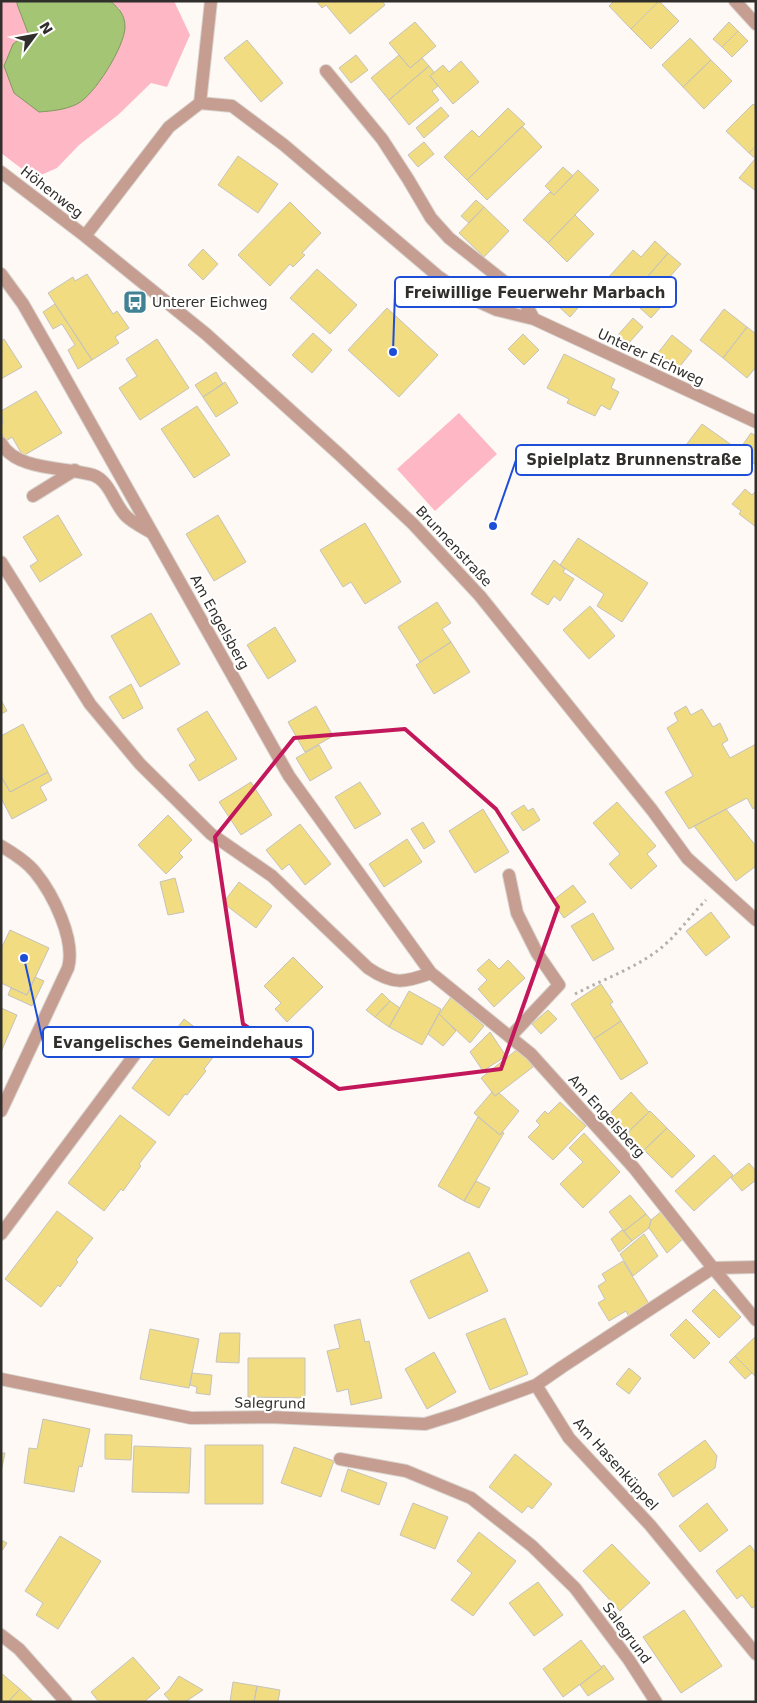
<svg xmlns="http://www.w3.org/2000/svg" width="757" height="1703" viewBox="0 0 757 1703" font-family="'DejaVu Sans',sans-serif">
	<rect width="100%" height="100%" fill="#fef9f4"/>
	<path fill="#feb7c5" d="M1,1H17V4L28,33L13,44L120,9L110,1H174L190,35L167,87L151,83L118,115L79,145L57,168L34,178L1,153Z
		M459,413L497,454L435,511L397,469Z"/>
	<path fill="#a3c574" stroke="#81985e" d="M17,1H110C119,8 125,15 125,27C125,46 94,96 77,104C65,110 51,111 39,112L14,93L4,66L13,44L28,33L17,4Z"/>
	<path fill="#f1dc81" stroke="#c5c3bb" d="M316,1H382L385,5L350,34L326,5L322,8Z
		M614,1H659L631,29L609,6Z
		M659,1L679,21L651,49L631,29Z
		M415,22L436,46L410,68L389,43Z
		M729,22L738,31L722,47L713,39Z
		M738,31L748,41L732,57L722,47Z
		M690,38L711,60L683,87L662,65Z
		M247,40L283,83L261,102L224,58Z
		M356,55L368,70L351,83L339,68Z
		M399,55L410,68L422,58L429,66L389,100L371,78Z
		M711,60L732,81L704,109L683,87Z
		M461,61L479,82L453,104L430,76L443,65L449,72Z
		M429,66L434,72L430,76L438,86L432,91L439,100L409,125L389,100Z
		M753,104L756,106V146L749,153L726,131Z
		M441,107L449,116L424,138L416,128Z
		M508,108L525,124L467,180L444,157L472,130L479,137Z
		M522,126L542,147L487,200L467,180Z
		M424,142L434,154L418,167L408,155Z
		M756,146V159L749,153Z
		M238,156L278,184L258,213L218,185Z
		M755,159H756V191L739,178Z
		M563,167L573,176L554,195L545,186Z
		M578,170L599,190L548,243L523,220L550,192L554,195Z
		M476,200L484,207L469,223L461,216Z
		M290,202L321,233L302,253L305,255L293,267L290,264L270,286L238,255Z
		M484,207L509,231L484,257L459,233Z
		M575,215L594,234L567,262L548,243Z
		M655,241L668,253L629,298L607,279L633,250L641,257Z
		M203,249L218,264L203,280L188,265Z
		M668,253L681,264L667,280L677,289L651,318L629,298Z
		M317,269L357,305L330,334L290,298Z
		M87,274L113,314L117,311L129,328L115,337L119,343L92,360L48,293L73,277L75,281Z
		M571,289L584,301L570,317L557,305Z
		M55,304L92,360L78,369L68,350L75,345L62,324L53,329L43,312Z
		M387,308L438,355L399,397L348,350Z
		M724,309L747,327L723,358L700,340Z
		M633,318L643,327L628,344L618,335Z
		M747,327L756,334V367L747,378L723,358Z
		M313,333L332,350L312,373L292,355Z
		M523,334L539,350L524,365L508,349Z
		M672,335L692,351L677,370L657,354Z
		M4,339L22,367L1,379V341Z
		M157,339L189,388L140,420L119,388L137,376L126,359Z
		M564,354L615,379L611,388L619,392L610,410L601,405L595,416L567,403L569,399L547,388Z
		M216,372L223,384L203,397L195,385Z
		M225,382L238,403L216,417L203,397Z
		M36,391L62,433L23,456L12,437L6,441L1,433V425L3,424L1,411Z
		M197,406L230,455L194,478L161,429Z
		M702,424L733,446L714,472L683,449Z
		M751,433L756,436V465L737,453Z
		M745,489L752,495L756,491V527L739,514L741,511L732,504Z
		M58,515L82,555L40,582L30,566L38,561L23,537Z
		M218,515L246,562L214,581L186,534Z
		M365,523L401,582L365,604L351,582L343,587L320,550Z
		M578,538L648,583L622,622L597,606L604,594L560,565Z
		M554,560L565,569L563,572L574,579L560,601L554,596L548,605L531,594Z
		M437,602L451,623L442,629L451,642L420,662L398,627Z
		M590,606L615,636L589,659L563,630Z
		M151,613L180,664L140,687L111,636Z
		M275,627L296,661L268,679L247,645Z
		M451,642L470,672L434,694L416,665Z
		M131,684L143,708L123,719L109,697Z
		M1,700L7,711L1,714Z
		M316,706L333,736L305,752L288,722Z
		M686,706L691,715L702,709L713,727L720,723L728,740L722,744L730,758L756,744V807L753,809L747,798L689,829L665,792L693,776L667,728L678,721L674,713Z
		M207,711L237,759L199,781L189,765L196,760L177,729Z
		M23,724L48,772L10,792L1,776V736Z
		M319,745L332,768L310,781L296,758Z
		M48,772L52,780L40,787L47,800L12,819L1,798V776L10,792Z
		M251,782L272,815L241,835L219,802Z
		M360,782L381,814L355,829L335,797Z
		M617,802L656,846L647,854L657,866L631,889L609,864L620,854L593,823Z
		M524,805L528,811L533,808L540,820L523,831L511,813Z
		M483,809L509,852L475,873L449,831Z
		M726,809L756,846V866L736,881L694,826Z
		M168,815L192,840L179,853L183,857L166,874L138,845Z
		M423,822L435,842L424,849L411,829Z
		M300,824L331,864L305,885L289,864L282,870L266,850Z
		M407,839L422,862L384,887L369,864Z
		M175,878L184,912L168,915L160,882Z
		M239,882L272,906L256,928L223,903Z
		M573,885L586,902L564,918L552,901Z
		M711,912L730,937L706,956L686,931Z
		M593,913L614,949L593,961L571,926Z
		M10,930L49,948L27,995L1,983V949Z
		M293,957L323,987L287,1022L275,1009L281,1003L264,986Z
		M489,959L499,969L508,960L525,978L494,1007L478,989L487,980L477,970Z
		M35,977L44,981L32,1006L8,995L11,988L27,995Z
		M601,984L613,1002L610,1004L621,1021L594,1039L571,1004Z
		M409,991L441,1009L422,1045L389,1027Z
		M382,993L390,1001L375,1017L366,1010Z
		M451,997L484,1026L470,1043L439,1014Z
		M390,1001L400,1008L389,1027L375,1017Z
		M1,1008L17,1015L1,1052Z
		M548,1010L557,1019L541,1034L532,1024Z
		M439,1014L456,1031L443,1046L428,1034Z
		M184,1019L221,1047L204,1069L206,1071L187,1095L185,1094L169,1116L132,1088Z
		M621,1021L648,1063L621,1080L594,1039Z
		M490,1032L506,1056L483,1071L470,1052Z
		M519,1048L533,1067L495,1096L481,1078Z
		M492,1092L495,1096L499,1093L519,1111L500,1135L474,1113Z
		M631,1092L649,1112L626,1134L607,1116Z
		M560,1102L586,1126L553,1160L528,1137L540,1125L536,1121L545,1111L548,1114Z
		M650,1111L667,1128L642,1152L626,1134Z
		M120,1115L156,1142L139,1164L141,1166L123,1191L121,1189L104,1211L68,1183Z
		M478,1117L500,1135L502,1132L504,1133L464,1201L438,1186Z
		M667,1128L695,1156L672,1178L644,1150Z
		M584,1133L620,1172L583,1208L560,1184L583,1162L569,1148Z
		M714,1155L733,1175L694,1211L675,1191Z
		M749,1163L756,1171V1180L742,1191L731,1178Z
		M476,1181L490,1188L479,1208L464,1201Z
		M630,1195L646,1214L624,1231L609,1212Z
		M57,1211L93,1238L76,1260L78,1262L60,1287L58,1285L41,1307L5,1279Z
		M662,1211L684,1238L667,1253L649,1228L651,1220Z
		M646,1214L651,1220L649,1228L632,1241L624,1231Z
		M622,1230L632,1241L619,1252L611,1239Z
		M644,1234L658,1256L633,1276L620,1254Z
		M469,1252L488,1291L429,1319L410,1281Z
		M623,1261L651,1307L630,1319L626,1311L609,1321L598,1303L605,1299L598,1286L606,1281L602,1274Z
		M714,1289L741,1317L719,1338L692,1311Z
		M505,1318L528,1374L490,1390L466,1334Z
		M360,1319L365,1342L369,1341L382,1398L351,1405L348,1389L337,1392L327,1351L340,1348L334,1325Z
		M686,1319L710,1343L694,1359L670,1335Z
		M150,1329L199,1339L189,1388L140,1379Z
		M220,1333H240L239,1363L216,1362Z
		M756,1336V1377L735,1356Z
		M434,1352L456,1392L427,1409L405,1369Z
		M735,1356L752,1373L745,1379L729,1362Z
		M248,1358H305V1398L248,1397Z
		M629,1368L641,1378L629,1394L616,1384Z
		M192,1373L212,1375L210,1395L196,1393L197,1387L190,1385Z
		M43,1419L90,1429L82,1467L79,1466L74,1492L24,1483L29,1448L37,1449Z
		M105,1434L132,1435L131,1460L105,1459Z
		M705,1440L717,1456L715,1468L673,1497L658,1474Z
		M205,1445H263V1504H205Z
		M134,1446L191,1448L189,1493L132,1492Z
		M294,1447L334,1461L321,1497L281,1483Z
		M1,1453H5L1,1472Z
		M515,1454L552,1484L532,1509L528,1506L522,1513L489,1487Z
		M348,1469L387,1483L379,1505L341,1491Z
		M413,1503L448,1517L435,1549L400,1535Z
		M707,1503L728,1530L700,1552L679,1526Z
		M479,1532L516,1561L473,1616L451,1600L472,1573L457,1561Z
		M60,1536L101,1561L58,1629L36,1615L43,1603L25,1591Z
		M1,1540L7,1543L1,1552Z
		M612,1544L650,1583L620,1611L583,1571Z
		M750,1545L756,1553V1606L752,1608L742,1595L737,1599L716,1571Z
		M538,1582L563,1615L534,1636L509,1603Z
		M684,1610L722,1666L681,1693L643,1637Z
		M581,1640L602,1668L563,1697L543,1669Z
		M133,1657L160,1688L144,1702H99L91,1692Z
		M604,1665L614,1679L588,1696L580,1685L602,1668L601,1667Z
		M1,1673L20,1689L8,1702H1Z
		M179,1676L203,1690L185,1702H171L164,1694L169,1690Z
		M233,1682L257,1686L254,1702H230Z
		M257,1686L280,1690L278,1702H254Z
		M20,1689L34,1702H8Z"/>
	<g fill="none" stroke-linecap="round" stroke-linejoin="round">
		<g stroke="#d9d5d0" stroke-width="14">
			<path id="service" d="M1,443C16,471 66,467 93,475C110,481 114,504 126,516C133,523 144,528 152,533
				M33,496L75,470
				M509,875L517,913L537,953L559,985L510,1037
				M1,1234L142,1045"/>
		</g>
		<g stroke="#d9d5d0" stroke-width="14">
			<path id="minor" d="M735,1L756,24
				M326,71L382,139L408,179L431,218L449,238L520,294L534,319
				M200,103L211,1
				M1,172L85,236L206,334L341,456L413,524L480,596L652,810L687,858L756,920
				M85,236L169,127L200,103L232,106L284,145L439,277L468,297L497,310L534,319L756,422
				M1,274L23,304L55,360L289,776L431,973L531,1054L634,1168L713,1268L756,1267
				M1,562L90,704L140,764L211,834L272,876L368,968C393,985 404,983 431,973
				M1,846C13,853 26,861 35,872C53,894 76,940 68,968L1,1111
				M1,1379L191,1418L270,1417L425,1424L457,1414L536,1385L562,1367L713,1268L756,1320
				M536,1385L569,1438L650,1525L756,1654
				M340,1459L406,1471L471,1498L532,1546L575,1588L629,1660L656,1702
				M1,1635L19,1649L66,1702"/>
		</g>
		<path stroke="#b3afab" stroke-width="3" stroke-dasharray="2.5 4" stroke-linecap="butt" d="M575,994C604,979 636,968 661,948C678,934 691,915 706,900"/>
		<use href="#service" stroke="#c59d91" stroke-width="12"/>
		<use href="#minor" stroke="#c59d91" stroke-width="12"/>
	</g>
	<path fill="none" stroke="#c2185b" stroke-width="4" stroke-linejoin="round" d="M405,729L496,809L558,907L501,1069L339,1089L243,1024L215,837L294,738Z"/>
	<defs>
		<g id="bus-square" transform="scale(1.25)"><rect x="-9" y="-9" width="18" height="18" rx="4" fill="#408193" stroke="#fff"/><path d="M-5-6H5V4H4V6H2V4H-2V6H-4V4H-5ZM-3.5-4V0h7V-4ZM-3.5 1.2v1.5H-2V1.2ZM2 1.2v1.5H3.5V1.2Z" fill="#fff"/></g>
	</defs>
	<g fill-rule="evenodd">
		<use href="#bus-square" x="135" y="302"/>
	</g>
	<g text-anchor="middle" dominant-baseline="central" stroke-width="4.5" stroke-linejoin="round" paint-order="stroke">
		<g font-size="14" fill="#312f2c" stroke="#fff">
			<text transform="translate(52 192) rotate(38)">Höhenweg</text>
			<text transform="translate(651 357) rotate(25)">Unterer Eichweg</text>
			<text transform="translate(454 546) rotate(47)">Brunnenstraße</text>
			<text transform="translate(220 622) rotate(61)">Am Engelsberg</text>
			<text transform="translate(607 1116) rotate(48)">Am Engelsberg</text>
			<text transform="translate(270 1403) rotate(1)">Salegrund</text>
			<text transform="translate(616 1464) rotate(48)">Am Hasenküppel</text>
			<text transform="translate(627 1633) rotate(54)">Salegrund</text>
		</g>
		<g font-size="14" fill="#312f2c" stroke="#fff" text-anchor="start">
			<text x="152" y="302">Unterer Eichweg</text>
		</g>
	</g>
	<path fill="none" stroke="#1d4ed8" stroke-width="2" d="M393 352L395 292M493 526L516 460M24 958L43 1042"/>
	<g fill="#1d4ed8" stroke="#fff" stroke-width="2">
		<circle cx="393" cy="352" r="5"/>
		<circle cx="493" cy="526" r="5"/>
		<circle cx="24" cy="958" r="5"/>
	</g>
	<g fill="#fff" stroke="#1d4ed8" stroke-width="2">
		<rect x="395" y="277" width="281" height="30" rx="5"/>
		<rect x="516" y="445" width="236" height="30" rx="5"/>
		<rect x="43" y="1027" width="270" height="30" rx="5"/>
	</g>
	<g font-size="15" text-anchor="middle" font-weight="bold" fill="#312f2c">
		<text x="535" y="298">Freiwillige Feuerwehr Marbach</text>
		<text x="634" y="465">Spielplatz Brunnenstraße</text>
		<text x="178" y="1048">Evangelisches Gemeindehaus</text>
	</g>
	<rect width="757" height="1703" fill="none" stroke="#312f2c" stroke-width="5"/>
	<g transform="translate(35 35) rotate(58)" stroke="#ffffff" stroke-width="4" paint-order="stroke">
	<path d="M0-4L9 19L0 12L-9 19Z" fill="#312f2c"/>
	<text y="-8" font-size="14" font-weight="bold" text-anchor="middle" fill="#312f2c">N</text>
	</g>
</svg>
